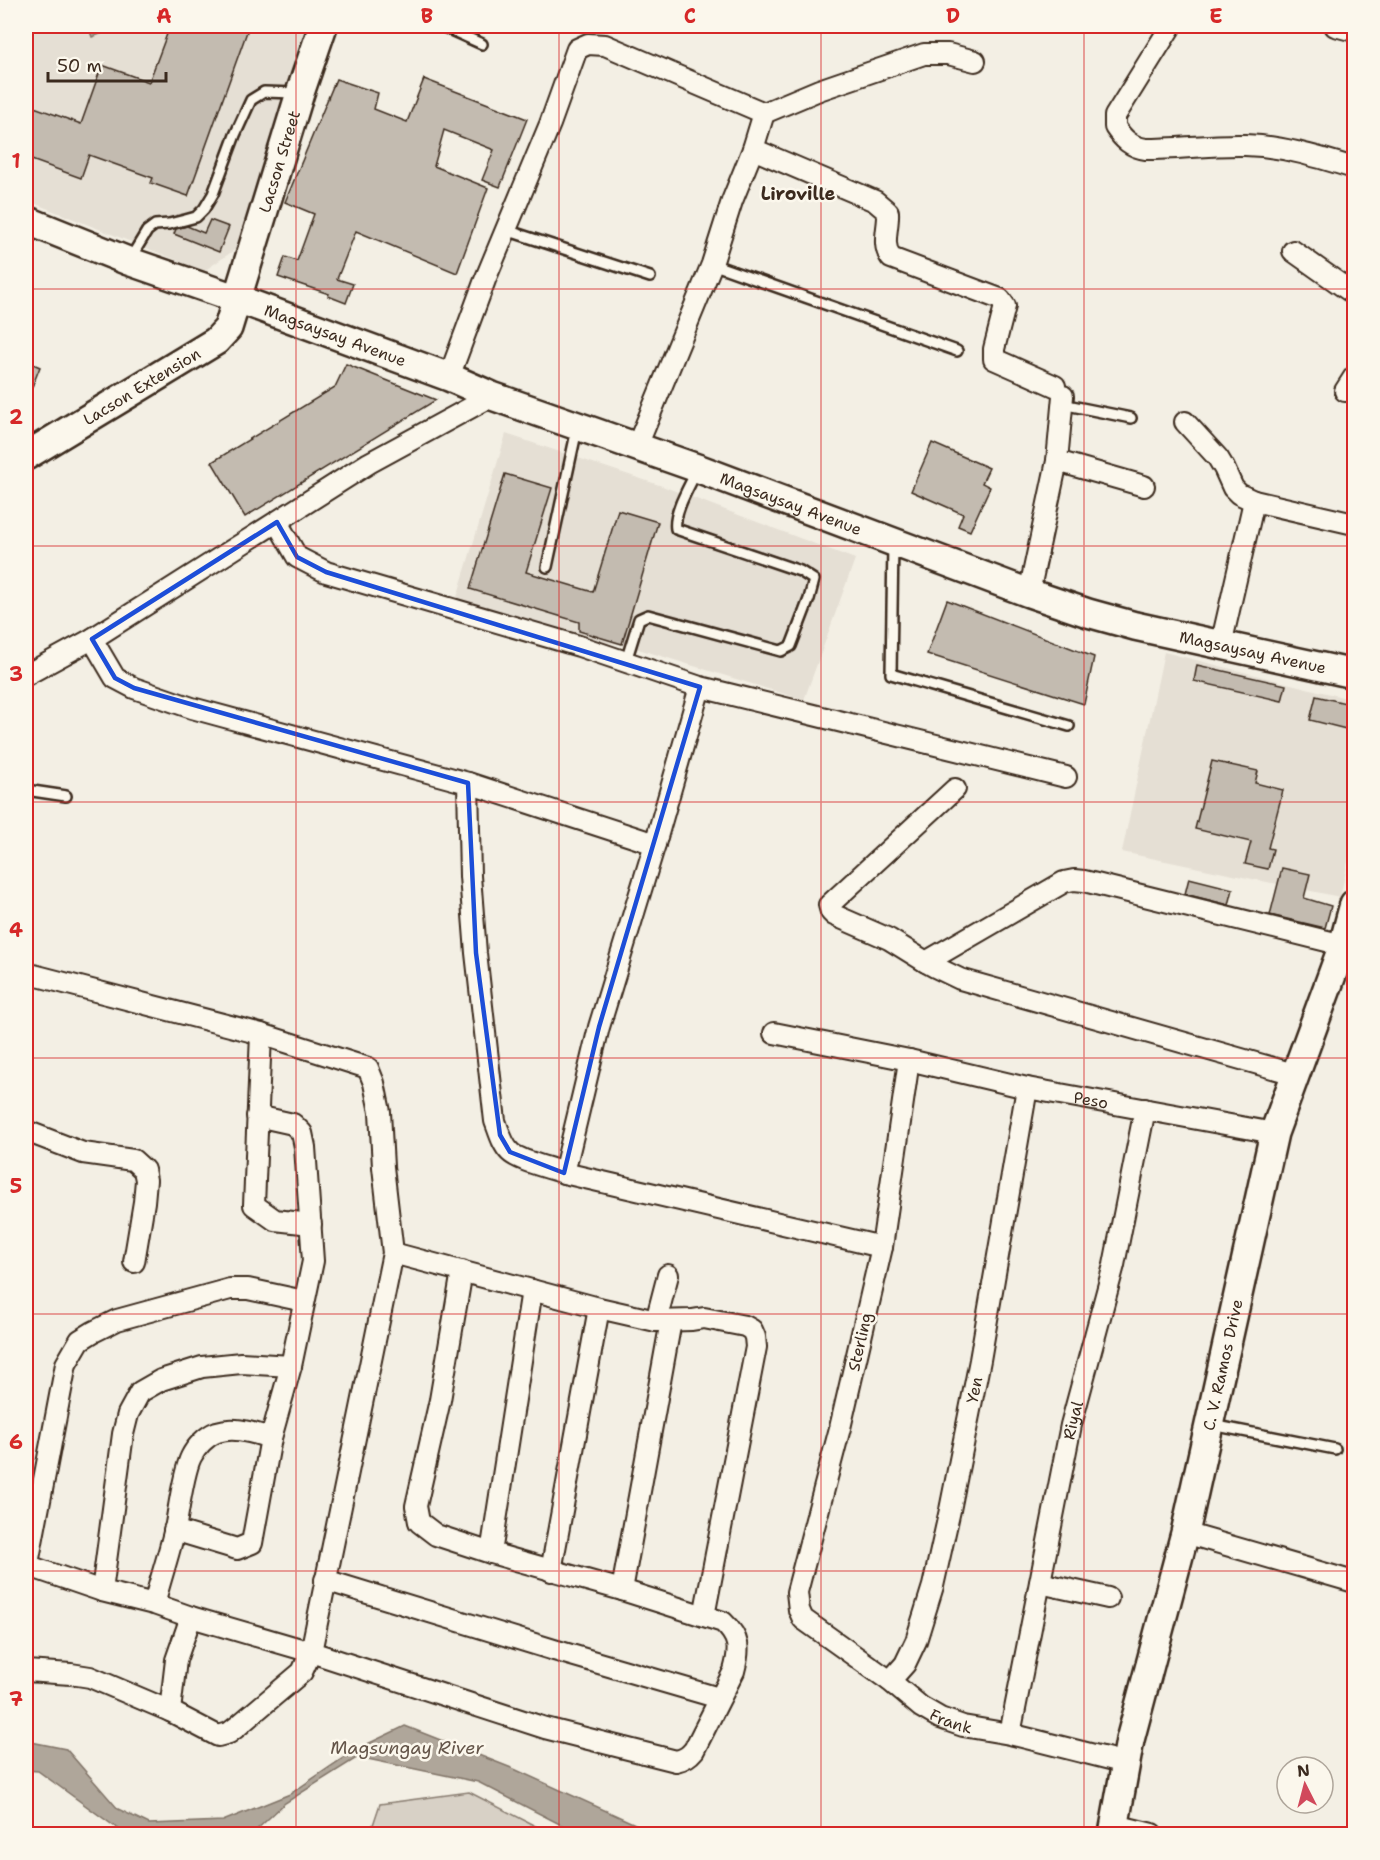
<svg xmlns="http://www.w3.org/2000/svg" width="1380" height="1860" viewBox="0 0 1380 1860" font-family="'Shantell Sans',sans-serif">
	<rect width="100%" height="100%" fill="#f3efe4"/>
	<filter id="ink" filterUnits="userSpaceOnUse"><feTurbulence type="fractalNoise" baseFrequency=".0167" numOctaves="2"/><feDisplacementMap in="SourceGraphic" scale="12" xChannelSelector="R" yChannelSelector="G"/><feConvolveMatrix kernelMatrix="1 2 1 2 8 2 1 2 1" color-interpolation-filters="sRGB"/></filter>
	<g filter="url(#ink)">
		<path fill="#e5dfd4" d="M26,26H305L236,249L204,271L26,200Z
			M506,434L662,486L855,559L804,700L622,644L608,643L604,655L452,614Z
			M1164,652L1354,700V835L1340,897L1122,852Z"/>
		<path fill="#d8d1c6" stroke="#8a7e72" stroke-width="1.5" d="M469,1792L551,1834H370L380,1804Z"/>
		<path fill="#afa69a" stroke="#817468" stroke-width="1.5" d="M88,26H122L92,37Z
			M405,1726L514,1769L657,1834H579L478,1782L358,1757L285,1803L252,1834H125L38,1771L26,1770V1741L66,1749L118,1809L149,1824L223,1821L290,1794L355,1750Z"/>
		<path fill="#c3bbb0" stroke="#3b2a1e" stroke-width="1.5" d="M170,26H249L188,196L151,183L153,178L89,155L81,178L26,158V104L81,124L102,65L149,82Z
			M336,79L378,93L374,109L407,122L424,79L527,119L500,187L482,180L494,150L444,130L434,166L488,188L457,273L356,231L337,279L353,284L346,303L328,296L329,294L278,277L285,257L297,261L314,214L285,202Z
			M210,220L229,227L219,252L174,234L176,229L187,226L204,233Z
			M26,361L40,367L26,402Z
			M346,364L436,400L245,517L212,462L335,387Z
			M932,443L989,468L982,483L990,487L970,531L958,526L963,514L911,491Z
			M505,474L552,488L526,572L593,592L618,510L658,522L622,644L579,631V622L470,589Z
			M947,600L1094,657L1084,704L927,654Z
			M1197,665L1286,685L1282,701L1194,681Z
			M1316,696L1354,705V731L1310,720Z
			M1212,761L1258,771L1255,783L1283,790L1268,848L1273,849L1268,869L1245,864L1251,842L1195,829Z
			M1282,868L1310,874L1304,898L1331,906L1325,928L1270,915Z
			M1189,878L1233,889L1229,905L1185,894Z"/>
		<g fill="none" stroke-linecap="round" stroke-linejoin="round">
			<g stroke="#3b2a1e" stroke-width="14">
				<path id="lane" d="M442,26L482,44
					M506,230L650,277
					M130,259L147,231L155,225L169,224L185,220L196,217L204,209L213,194L235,135L251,100L264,92L296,93
					M712,264L957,351
					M1062,404L1131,418
					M893,544L891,674L1069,726
					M547,567L577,429
					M626,661L639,619L648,615L781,651L791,646L809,599L814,580L800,571L676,529C673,513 689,487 696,472
					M26,790L66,796
					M1338,966L1354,972
					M1212,1425L1335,1449"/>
			</g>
			<g stroke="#3b2a1e" stroke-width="24">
				<g id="street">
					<path d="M1171,26L1115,116V127C1123,139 1131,147 1146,149C1179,149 1212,144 1245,145C1283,146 1318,157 1354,168"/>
					<path d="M1335,26L1354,31"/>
					<path d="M753,149L875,201L888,212C889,228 881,244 891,258L1000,299L1005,306L994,349V359L1055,386"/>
					<path d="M1293,251L1354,294"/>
					<path d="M449,377L485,280L550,124L577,49L588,44L605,45L764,113L819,90L924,54H948L975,61"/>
					<path d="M1345,391L1354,377"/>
					<path d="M1185,422L1218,458L1224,468L1233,488L1239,494L1254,501"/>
					<path d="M637,446L712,264L732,201L753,149L764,113"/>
					<path d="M1057,461L1144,486"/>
					<path d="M277,522L297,557L326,572L579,646L700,687L1066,777"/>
					<path d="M1029,593L1057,461L1063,396"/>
					<path d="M92,639L115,678L134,688L192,708L468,783L470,876L476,953L495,1121C499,1131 502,1144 510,1152C519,1161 551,1168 564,1173L882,1247"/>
					<path d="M1221,645L1254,501L1354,524"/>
					<path d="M26,675L92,639L369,463L492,396"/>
					<path d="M468,783L655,844"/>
					<path d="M926,962L889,939L834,915L831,912L829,905L955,789"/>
					<path d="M26,973L261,1034L368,1068L374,1083L380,1112L383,1167L393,1253L311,1652L302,1672L238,1726L229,1733L218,1736L170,1711L90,1677L71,1674L26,1671"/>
					<path id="s1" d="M774,1033L909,1060L1027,1088L1274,1133"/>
					<path d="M261,1034L254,1205L275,1220L311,1224"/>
					<path id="s2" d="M909,1060L882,1247L840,1428L797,1592L799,1610L803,1619L890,1681L921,1707L940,1718L963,1726L1010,1734L1126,1763"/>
					<path d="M1294,1074L960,979L935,967L926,962L1064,882L1074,880L1084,881L1343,945"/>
					<path d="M26,1131L83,1153L133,1160L144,1170L146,1180L144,1202L134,1262"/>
					<path d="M564,1173L599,1027L655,844L700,687"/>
					<path d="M393,1253L599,1308L656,1321L692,1320L704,1318L745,1326L752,1330L755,1337L756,1347L704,1616"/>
					<path d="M656,1321L668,1275"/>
					<path d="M174,1530L237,1549L252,1543L271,1438L291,1366L313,1261L305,1147L302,1133L293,1124L257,1116"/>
					<path d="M1185,1533L1354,1582"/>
					<path d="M491,1553L532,1290"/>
					<path d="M26,1565L102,1591L154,1604L191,1617L311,1652L545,1728L676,1761C685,1759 689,1756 694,1750L734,1671C740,1649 740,1638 723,1622L622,1590L491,1553L436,1535L419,1522L416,1506L440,1400L462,1271"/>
					<path d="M551,1571L599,1308"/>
					<path d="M26,1574L66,1364L80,1340L93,1332L117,1320L230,1289H248L304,1301"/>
					<path d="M325,1580L554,1650L719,1698"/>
					<path d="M1040,1583L1108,1598"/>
					<path d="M622,1590L671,1321"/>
					<path d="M102,1591L123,1434L128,1414L140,1392L161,1380L202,1367L241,1363L291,1366"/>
					<path d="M154,1604C161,1577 170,1551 176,1524C179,1507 184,1471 191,1457C196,1447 206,1436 217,1432C235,1426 253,1433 271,1438"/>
					<path id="s3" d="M890,1681L905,1664L916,1641L933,1586L950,1510L980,1360L1027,1088"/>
					<path d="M170,1711L176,1660L191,1617"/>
					<path id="s4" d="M1010,1734L1071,1425L1114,1265L1145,1109"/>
					<path d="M1115,1825L1152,1834"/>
				</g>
			</g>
			<g stroke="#3b2a1e" stroke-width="32">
				<g id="secondary">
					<path id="s5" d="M26,220L128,261L238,299L449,377L492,396L697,468L1029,593L1088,613L1135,626L1354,674"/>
					<path id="s6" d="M26,456L216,341L228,328L300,93L323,26"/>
					<path id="s7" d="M1113,1834L1130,1740L1185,1533L1274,1133L1343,945L1354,904"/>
				</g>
			</g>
			<use href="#lane" stroke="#fbf7ec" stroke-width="9"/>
			<use href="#street" stroke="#fbf7ec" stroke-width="20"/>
			<use href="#secondary" stroke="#fbf7ec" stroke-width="27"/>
		</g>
	</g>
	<path fill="none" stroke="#1d4ed8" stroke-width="4.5" stroke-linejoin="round" d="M277,522L297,557L326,572L700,687L599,1027L564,1173L510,1152L500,1135L476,953L468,783L134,688L115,678L92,639Z"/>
	<path fill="none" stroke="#d62828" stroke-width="1.5" stroke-opacity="0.55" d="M296,26V1834M559,26V1834M821,26V1834M1084,26V1834M26,289H1354M26,546H1354M26,802H1354M26,1058H1354M26,1314H1354M26,1571H1354"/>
	<g text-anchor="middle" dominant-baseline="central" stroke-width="5" stroke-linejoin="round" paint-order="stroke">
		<g font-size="16" fill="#3b2a1e" stroke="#fbf7ec">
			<text stroke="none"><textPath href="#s6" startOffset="414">Lacson Street</textPath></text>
			<text stroke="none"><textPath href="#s5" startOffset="330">Magsaysay Avenue</textPath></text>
			<text stroke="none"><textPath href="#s6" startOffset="135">Lacson Extension</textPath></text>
			<text stroke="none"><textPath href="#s5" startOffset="816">Magsaysay Avenue</textPath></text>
			<text stroke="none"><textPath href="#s5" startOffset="1302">Magsaysay Avenue</textPath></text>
			<text stroke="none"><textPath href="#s1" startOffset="324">Peso</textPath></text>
			<text transform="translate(860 1342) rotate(-77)">Sterling</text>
			<text stroke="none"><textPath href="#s7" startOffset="482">C. V. Ramos Drive</textPath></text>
			<text stroke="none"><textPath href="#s3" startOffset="306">Yen</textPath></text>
			<text stroke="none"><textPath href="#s4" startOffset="320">Riyal</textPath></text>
			<text stroke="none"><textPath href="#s2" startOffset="753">Frank</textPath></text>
		</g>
		<g font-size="18" font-weight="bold" fill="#3b2a1e" stroke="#fbf7ec">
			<text x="798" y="194">Liroville</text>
		</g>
		<g font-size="18" font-style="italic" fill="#645549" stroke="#fbf7ec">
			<text x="407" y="1748">Magsungay River</text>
		</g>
	</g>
	<rect width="1380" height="1860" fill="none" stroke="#fbf7ec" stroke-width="66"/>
	<g transform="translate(1305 1785) rotate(354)"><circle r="28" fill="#fbf7ec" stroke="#aea59a" stroke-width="1.5"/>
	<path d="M0-4.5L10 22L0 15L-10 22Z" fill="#d1495b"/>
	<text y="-9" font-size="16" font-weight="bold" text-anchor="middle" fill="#3b2a1e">N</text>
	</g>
	<path d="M48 72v9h118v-9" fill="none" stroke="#3b2a1e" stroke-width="3"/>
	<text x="57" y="72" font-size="18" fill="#3b2a1e" stroke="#fbf7ec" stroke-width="4.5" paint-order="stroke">50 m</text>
	<rect x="33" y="33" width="1314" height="1794" fill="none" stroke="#d62828" stroke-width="2"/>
	<g font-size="20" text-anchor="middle" font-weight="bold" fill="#d62828">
		<text x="164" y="23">A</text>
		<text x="427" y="23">B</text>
		<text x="690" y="23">C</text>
		<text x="953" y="23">D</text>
		<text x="1216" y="23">E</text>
		<text x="16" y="168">1</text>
		<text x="16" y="424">2</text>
		<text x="16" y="681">3</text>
		<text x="16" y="937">4</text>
		<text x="16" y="1193">5</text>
		<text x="16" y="1449">6</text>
		<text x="16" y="1706">7</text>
	</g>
</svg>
